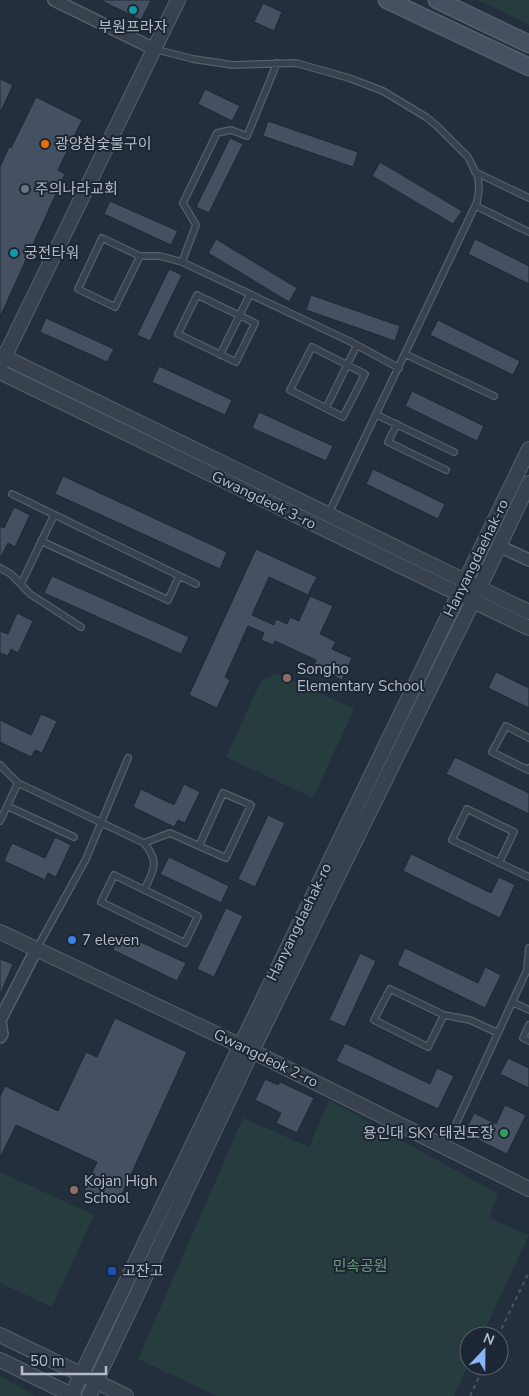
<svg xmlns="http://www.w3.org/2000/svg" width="529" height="1396" viewBox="0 0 529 1396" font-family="'Nunito Sans','Noto Sans KR',sans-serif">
	<rect width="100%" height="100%" fill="#242f3e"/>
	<path fill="#263c3f" d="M478,0H529V25Z
		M278,674L354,709L313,798L226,757L262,679Z
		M329,1100L498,1194L489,1218L529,1235L482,1336H469V1363L454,1396H217L138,1359L243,1118L309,1147Z
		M0,1172L94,1215L52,1307L0,1283Z
		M0,1376L36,1396H0Z"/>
	<path fill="#455162" stroke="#1f2835" d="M100,0H151L141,20Z
		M263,3L282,12L274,31L254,22Z
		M0,79L13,85L0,113Z
		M205,89L240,106L232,121L198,104Z
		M36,97L82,120L58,170L65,174L0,317V167L9,147L11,148Z
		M268,121L358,152L353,167L263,136Z
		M230,138L243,144L209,213L196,207Z
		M380,162L462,211L453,224L372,176Z
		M110,201L178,231L171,245L104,214Z
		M216,239L297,288L289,302L208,253Z
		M475,239L529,266V284L468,254Z
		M169,269L182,275L150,341L137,335Z
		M311,295L400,326L395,341L306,310Z
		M46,318L114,349L107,362L40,332Z
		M438,320L520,361L513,375L430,335Z
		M159,366L232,400L225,415L152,382Z
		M412,391L484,426L477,441L405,406Z
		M259,412L333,446L326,461L252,428Z
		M373,469L445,504L438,519L366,484Z
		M63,476L227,552L220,569L55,494Z
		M14,507L30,515L15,547L8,543L0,559V526L4,528Z
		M256,549L317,577L308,595L269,577L252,615L274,625L276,619L287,624L290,617L299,621L310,596L333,606L320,634L336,642L332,649L352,658L342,680L313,667L316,660L275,641L273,645L261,640L264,633L248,626L225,677L230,680L217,708L189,695Z
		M52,576L189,637L181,654L44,593Z
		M17,613L33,621L18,653L11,649L8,656L0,653V631L8,634Z
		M496,672L529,688V708L488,688Z
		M41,714L57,721L42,753L35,750L31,757L0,742V720L31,735Z
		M455,757L529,793V814L446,774Z
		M184,784L200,792L185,823L178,820L174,827L133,807L141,789L174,805Z
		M268,815L285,823L255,887L238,879Z
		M55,837L71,845L56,877L48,873L45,880L4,861L12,843L45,858Z
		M411,854L491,893L499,877L515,885L500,918L403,871Z
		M169,857L229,886L221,903L160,874Z
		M226,908L243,916L214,977L197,969Z
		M121,933L186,963L177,981L113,950Z
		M405,948L478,983L485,967L501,975L485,1008L397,965Z
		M360,953L376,961L345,1027L329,1020Z
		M0,959L13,964L0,995Z
		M115,1018L187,1052L117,1205L84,1190L97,1162L16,1125L0,1158V1096L5,1086L58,1111L86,1052L97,1057Z
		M345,1043L430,1084L437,1068L454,1076L438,1109L336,1061Z
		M508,1058L529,1068V1088L500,1074Z
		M265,1079L278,1085L280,1082L314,1098L297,1133L276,1123L281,1113L255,1100Z
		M505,1105L526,1115L507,1154L464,1133L474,1113L496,1124Z"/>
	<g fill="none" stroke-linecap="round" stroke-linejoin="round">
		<g stroke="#565f6c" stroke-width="8">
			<path id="service" d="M154,49L193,59L233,65L296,63L349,78L383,91L426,117L437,126L468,157L478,177L479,190L477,202L328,515
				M277,63L247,136L231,130L217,133L183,203L196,225L182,262L349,341L399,368
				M475,172L529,198
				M476,206L529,232
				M102,238L140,256L115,307L78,289Z
				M140,256H160L182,262
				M197,295L255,323L236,362L178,334Z
				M312,347L365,374L343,417L290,390Z
				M405,354L494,396
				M220,355L250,294
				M326,408L357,345
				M377,415L454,452
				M397,424L388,442L446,470
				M12,494L196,584
				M41,541L168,600L179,576
				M0,568L11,574L30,594L81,627
				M21,584L54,515
				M529,738L506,726L492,752L528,770L529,768
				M0,765L18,783L144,843C160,862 154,870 144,890
				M7,806L74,837
				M0,821L18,783
				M144,843L170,833L226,858L251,805L223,793L199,846
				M499,863L514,832L467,809L452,840L529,877
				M114,875L198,916L185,943L101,902Z
				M36,950L86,859L128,758
				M512,1002L529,1010
				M444,1015L390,989L374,1020L428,1047L444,1015L470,1020L498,1033
				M529,1025L523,1038L529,1041
				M450,1137L527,970L529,948"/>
		</g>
		<g stroke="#565f6c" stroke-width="14">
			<path id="minor" d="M54,0L154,49
				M499,546L529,560
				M0,1020L36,950
				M0,1037L2,1034L0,1021"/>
		</g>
		<g stroke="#565f6c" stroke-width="16">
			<path id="tertiary" d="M0,355L529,612
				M1,364L178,0
				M0,372L529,628
				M0,932L252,1051L529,1189
				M0,1335L126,1396
				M0,1360L74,1396
				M71,1396L529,449
				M89,1396L252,1051L473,601L529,483"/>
		</g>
		<g stroke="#565f6c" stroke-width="19">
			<path id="secondary" d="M387,0L529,67
				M437,0L529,44"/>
		</g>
		<path stroke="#44595c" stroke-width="2" stroke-dasharray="4 4" stroke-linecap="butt" d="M498,1336L529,1272
			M470,1396L484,1366"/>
		<use href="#service" stroke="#38414e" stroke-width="5.5"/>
		<use href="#minor" stroke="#38414e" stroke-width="11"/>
		<use href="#tertiary" stroke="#38414e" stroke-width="14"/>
		<use href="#secondary" stroke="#465061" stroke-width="16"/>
	</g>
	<g fill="#0f9aa8" stroke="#1d2633" stroke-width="2">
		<circle cx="133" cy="10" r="5"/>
		<circle cx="14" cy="253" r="5"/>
	</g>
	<circle fill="#e8710a" stroke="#1d2633" stroke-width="2" cx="45" cy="144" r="5"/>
	<circle fill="#6b7280" stroke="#1d2633" stroke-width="2" cx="25" cy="189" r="5"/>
	<g fill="#8d6e63" stroke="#1d2633" stroke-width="2">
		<circle cx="287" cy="678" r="5"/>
		<circle cx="74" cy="1190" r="5"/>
	</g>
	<circle fill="#3f7fe0" stroke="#1d2633" stroke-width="2" cx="72" cy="940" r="5"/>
	<circle fill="#2e9e5b" stroke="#1d2633" stroke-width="2" cx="504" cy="1133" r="5"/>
	<rect fill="#1a4fb4" stroke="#1d2633" stroke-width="2" x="107" y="1266" width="10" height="10" rx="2.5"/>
	<g text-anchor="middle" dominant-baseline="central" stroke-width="4" stroke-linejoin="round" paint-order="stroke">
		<g font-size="15" fill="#b4bcc9" stroke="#1d2633" text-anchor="start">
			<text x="133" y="27" text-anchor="middle">부원프라자</text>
			<text x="55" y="144">광양참숯불구이</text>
			<text x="35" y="189">주의나라교회</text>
			<text x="24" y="253">궁전타워</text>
			<text x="297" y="669">Songho<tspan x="297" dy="17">Elementary School</tspan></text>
			<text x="82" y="940">7 eleven</text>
			<text x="494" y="1133" text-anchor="end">용인대 SKY 태권도장</text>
			<text x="84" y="1181">Kojan High<tspan x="84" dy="17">School</tspan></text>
			<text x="122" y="1271">고잔고</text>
		</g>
		<g font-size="15" fill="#b4bcc9" stroke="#1d2633">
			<text transform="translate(264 500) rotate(26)">Gwangdeok 3-ro</text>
			<text transform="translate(476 558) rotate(-64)">Hanyangdaehak-ro</text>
			<text transform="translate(299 922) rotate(-64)">Hanyangdaehak-ro</text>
			<text transform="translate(266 1058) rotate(26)">Gwangdeok 2-ro</text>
		</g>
		<g font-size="15" fill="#6b9a76" stroke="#1d2633">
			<text x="360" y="1266">민속공원</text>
		</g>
	</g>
	<g transform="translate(484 1351) rotate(22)"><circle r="24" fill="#1d2633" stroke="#59626f"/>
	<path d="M0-4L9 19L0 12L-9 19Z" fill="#8ab4f8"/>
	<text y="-8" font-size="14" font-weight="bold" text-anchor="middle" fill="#b4bcc9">N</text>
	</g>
	<path d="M22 1366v8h84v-8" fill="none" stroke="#b4bcc9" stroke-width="2.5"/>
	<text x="30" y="1366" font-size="15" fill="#b4bcc9" stroke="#1d2633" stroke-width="4" paint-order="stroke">50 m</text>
</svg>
